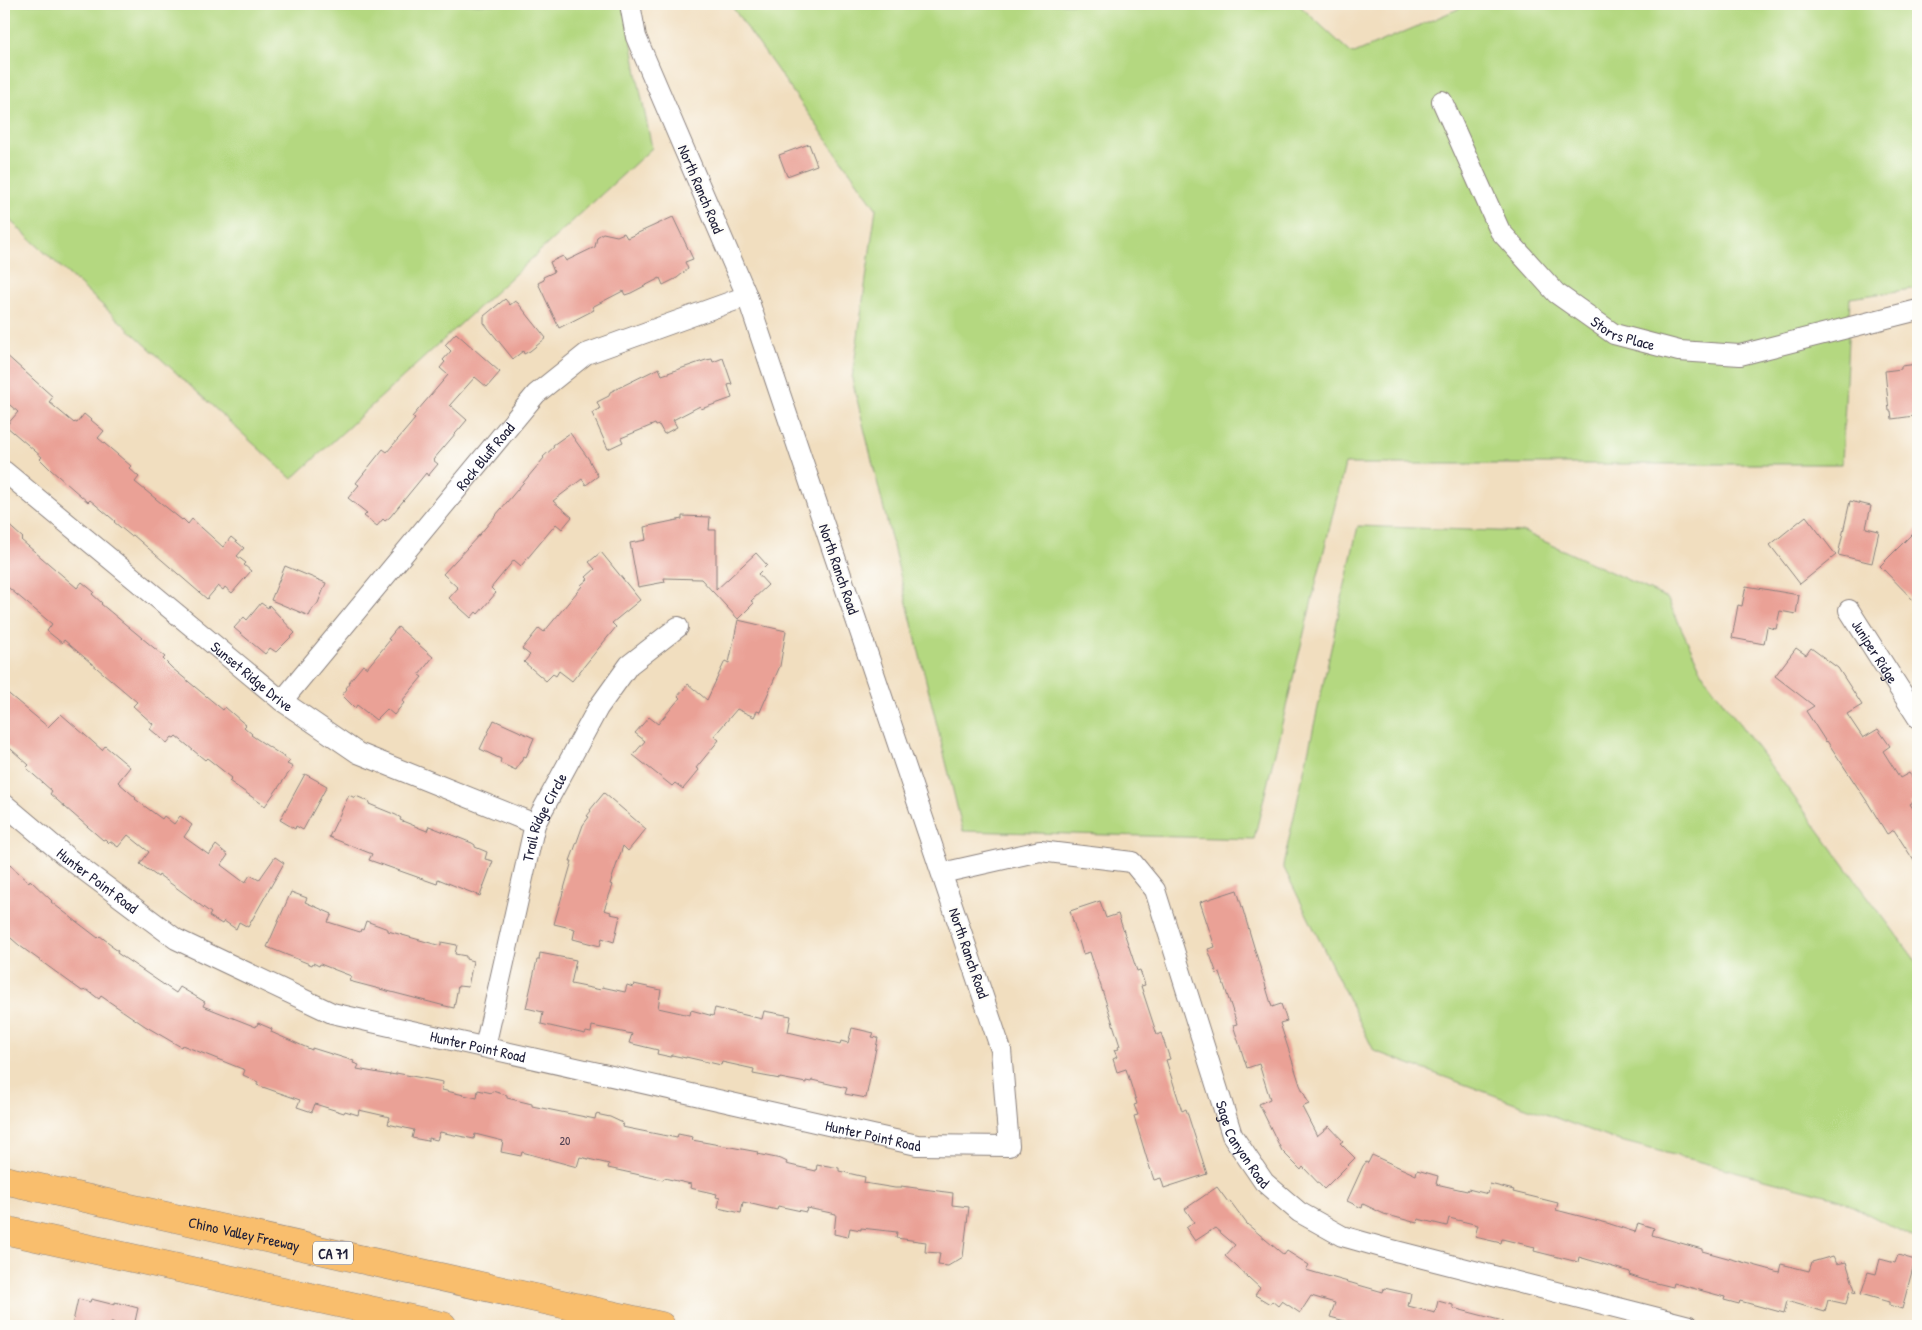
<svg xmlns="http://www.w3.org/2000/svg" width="1922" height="1330" viewBox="0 0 1922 1330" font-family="'Patrick Hand',sans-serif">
	<rect width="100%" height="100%" fill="#fdfcf7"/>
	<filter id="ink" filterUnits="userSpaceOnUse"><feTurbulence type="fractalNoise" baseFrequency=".02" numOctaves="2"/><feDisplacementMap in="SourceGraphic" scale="10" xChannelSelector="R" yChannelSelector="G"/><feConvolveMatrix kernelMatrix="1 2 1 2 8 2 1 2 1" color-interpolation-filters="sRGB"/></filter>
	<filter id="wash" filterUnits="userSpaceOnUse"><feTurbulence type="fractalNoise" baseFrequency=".0096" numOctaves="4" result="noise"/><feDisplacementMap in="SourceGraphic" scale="20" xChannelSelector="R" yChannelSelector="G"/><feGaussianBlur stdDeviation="1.12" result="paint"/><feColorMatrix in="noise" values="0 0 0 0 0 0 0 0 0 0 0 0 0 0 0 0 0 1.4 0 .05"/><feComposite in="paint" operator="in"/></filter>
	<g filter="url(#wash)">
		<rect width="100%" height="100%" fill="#f1debf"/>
		<path fill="#b4d880" stroke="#6b7d5e" d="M4,4H625L639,85L652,148L292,479L4,215Z
			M730,4H1298L1352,54L1470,4H1918V288L1850,298L1842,464H1345L1254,839L963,831L852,379L876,208Z
			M1358,526L1524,532L1667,598L1704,676L1918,964V1240L1837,1198L1613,1139L1374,1051L1283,866Z"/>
		<g id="blocks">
			<path fill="#eaa196" d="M809,144L817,165L787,176L779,155Z
				M673,217L693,259L685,262L688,269L677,278L663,285L660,278L631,293L625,295L623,291L592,307L594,310L559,328L538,283L544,280L543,277L554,272L550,262L563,256L566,261L595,247L597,237L603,233L617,236L624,233L627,238Z
				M505,299L510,305L515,301L518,303L546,338L530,351L524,354L523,351L513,359L484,323V316Z
				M456,333L500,372L487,387L475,377L450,405L467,420L433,460L438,464L428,476L426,473L390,517L385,521L383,519L377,526L364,516L367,513L348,498L359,485L356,483L383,449L387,452L415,419L412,417L448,375L440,368L445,362L443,360L451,351L445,345Z
				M4,353L53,397L49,402L74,423L75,422L77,423L84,414L104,431L98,438L131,466L129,468L139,477L135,482L182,520L183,519L188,524L192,519L223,547L231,537L244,548L237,556L246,563L244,565L251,571L232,593L225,587L223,590L218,586L207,599L133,535L131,536L114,522L115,521L90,500L88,502L51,470L40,459L42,457L6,426L18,412L4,400Z
				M723,358L732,384L728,385L732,398L701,409L700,406L673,420L677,427L664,434L659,425L656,426L655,424L621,438L623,442L608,449L592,413L600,409L597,402L609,396L610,392L659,368L662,375L706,360L712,359L713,362Z
				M1918,364V409H1914V416L1892,419L1891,411H1889L1885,371L1901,369V366Z
				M570,433L588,458L598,476L586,485L582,479L553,501L572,517L562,529L556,524L521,566L514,560L491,588L496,593L478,614L476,612L471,618L449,598L458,588L443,574L480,534L544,458L543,457L554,447L553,445Z
				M1850,501L1871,506L1866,528L1879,531L1872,563L1838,555Z
				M682,516L710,517L709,530H716V590L756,553L767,565L758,574L768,585L751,601L754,603L738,619L701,579L664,578L665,582L638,587L630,543L646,540L644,527L682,519Z
				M1806,516L1836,555L1800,584L1770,545Z
				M4,521L23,538L21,540L77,588L82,582L94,592L92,594L102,603L101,604L165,657L163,659L172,668L223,710L225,707L241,721L246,725L244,727L252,734L251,735L290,761L287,764L293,767L265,806L229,781L232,778L207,758L205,760L176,736L174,738L172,737L167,743L150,729L153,724L133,706L137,702L64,640L62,643L47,631L52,624L4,584Z
				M1918,528V605L1880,566Z
				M601,552L640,600L612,623L616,627L572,681L559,671L556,676L553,674L546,681L524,662L530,655L522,649L539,628L544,632L582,586L581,585L588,579L586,577L595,569L589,562Z
				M285,566L326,583L318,603L314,608H313L309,616L271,600Z
				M1746,586L1799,595L1796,614L1780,611L1776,629L1767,627L1764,644L1732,638L1738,605L1742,606Z
				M261,603L268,608L269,605L295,633L276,652L270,648L265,654L234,628L244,617L247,620Z
				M738,620L786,631L780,666L760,712L757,711L754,717L737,709L714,736L719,740L696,768L699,770L683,789L675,783L672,786L633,755L645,741L635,733L649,717L658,724L680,698L678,696L688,684L707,700L725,661L729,663Z
				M398,627L433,657L419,675L422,677L402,701L404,703L394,715L387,709L376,720L357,705L355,708L342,695L347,689L346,688L350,683L349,682L363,665L367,668L390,640L388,639Z
				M1796,648L1806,655L1811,648L1838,668L1862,705L1847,714L1863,738L1878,729L1890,746L1883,751L1900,778L1909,773L1918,787V799L1910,804L1918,816V867L1894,830L1887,834L1868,803L1827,741L1826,742L1806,711L1814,706L1775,676Z
				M4,690L48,727L61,714L102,750L105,746L130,767L118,782L136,798L135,799L162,819L164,816L174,824L180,816L192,825L184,837L209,855L216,845L228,855L221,865L245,883L250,875L259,880L275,857L284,863L248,927L239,922L236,929L224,921L222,924L209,916L211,913L159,875L158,877L140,864L149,852L128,835L118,847L110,841L109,843L105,839L103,840L50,794L52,791L26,768L29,765L4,743Z
				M494,720L534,738L526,757L524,756L521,762H520L516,770L500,763L501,759L480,749Z
				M305,774L327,786L303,830L296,826L295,829L280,820Z
				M604,793L646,829L628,851L623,846L610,884L613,885L604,910L611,912L610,914L620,916L614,942L602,938L600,946L573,939L575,929L554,924L572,861H570L583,825L589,817L587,816L591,811L590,810Z
				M349,795L355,798L356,796L370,802L369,804L396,815L401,818L400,820L427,831L429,826L472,843L475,845V847L487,852L485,859L493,861L480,896L438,879L437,884L369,860L372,854L329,837Z
				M10,865L29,882L30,880L52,901L51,902L98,938L100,936L112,945L111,946L118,951L117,953L176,993L180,987L205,1002L203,1006L256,1027L258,1023L272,1029L271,1032L312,1050V1048L354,1061L353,1063L359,1065L357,1069L390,1075V1074L396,1075V1073L443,1082L442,1090L477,1098L478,1090L492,1093V1091L507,1095V1098L532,1104V1106L595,1119L596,1114L610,1117L623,1123L622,1127L677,1138L678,1134L693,1137L692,1140L758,1152L757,1154L781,1159L787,1162L786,1164L816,1171L817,1165L822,1166L823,1165L839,1168V1171L865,1177L864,1183L895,1188H901V1186L953,1193L952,1205L969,1207L963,1257L948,1266L938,1265L940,1253L925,1252L926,1242L896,1238L897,1232L861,1228V1230L850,1228L848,1237L834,1234L836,1214L807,1208L806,1212L778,1206L777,1210L743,1202L741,1213L718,1208L720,1198L716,1197L717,1194L690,1188L691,1184L664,1178L663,1180L608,1168L609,1164L580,1157L577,1167L522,1152L521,1156L501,1152L503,1141L475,1134L474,1139L440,1132L437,1140L428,1138V1141L412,1138L414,1130L388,1124L390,1117L359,1110L358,1115L345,1111L344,1113L315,1104L312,1112L297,1107L300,1100L257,1085L258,1082L243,1075L245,1070L182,1045L181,1047L145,1026L101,996L99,999L87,990L82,991L20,946L4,932V873Z
				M1237,890L1272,1007L1281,1004L1287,1021L1280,1023L1300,1085L1309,1104L1302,1107L1317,1136L1329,1126L1343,1141L1340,1143L1355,1158L1324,1189L1303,1167L1301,1170L1282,1151L1259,1104L1270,1099L1259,1064L1247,1068L1233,1025L1237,1024L1220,973L1217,974L1208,949L1215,947L1200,902Z
				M291,892L307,898L305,902L332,914L328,922L360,932L361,929L363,930L366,921L388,929V931L441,946V942L457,945L455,954L466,956V959L473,961L468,987L458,986L454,1008L441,1005L349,981L351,976L320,964L319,966L313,963L312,965L267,947Z
				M1100,901L1106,918L1118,914L1137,971L1140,970L1145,985L1141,986L1157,1035L1161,1033L1170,1059L1166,1060L1182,1111L1186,1109L1207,1174L1164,1188L1161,1178L1154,1180L1147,1159L1134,1116L1138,1115L1134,1105L1137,1104L1126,1069L1117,1072L1113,1059L1117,1057L1114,1050L1119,1049L1118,1047L1120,1046L1090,952L1083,954L1070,911Z
				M540,953L576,960L571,984L601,990L602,987L625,992L627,985L633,987L634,984L661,990L658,1008L690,1015L691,1010L713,1016L715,1008L762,1019L764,1011L791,1016L788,1032L840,1044L841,1041L848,1043L852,1028L874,1033L872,1037L878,1038L866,1098L845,1094L847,1088L812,1080L811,1082L806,1081V1083L780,1078V1079L753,1074L754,1069L722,1062L721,1065L686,1057V1058L672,1055L671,1057L657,1054L658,1050L629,1043L632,1034L592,1026L591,1033L586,1032L585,1034L541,1024L543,1012L526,1008L537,960H539Z
				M1372,1155L1416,1175L1417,1170L1438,1176L1436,1184L1467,1191L1468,1189L1488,1194L1490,1184L1514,1190L1513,1192L1558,1203L1556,1210L1607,1223L1635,1232L1638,1223L1654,1228L1652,1235L1702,1249V1251L1779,1272L1781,1264L1809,1271L1812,1262L1833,1256L1837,1264L1846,1262L1856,1293L1850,1291L1846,1304L1828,1300L1825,1312L1787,1301L1784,1313L1740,1301L1739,1304L1724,1300L1725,1297L1674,1283L1673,1287L1644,1280L1629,1275L1630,1272L1579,1257L1578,1262L1534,1251L1535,1247L1502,1239L1501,1243L1475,1237L1478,1225L1449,1218L1447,1226L1418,1219L1417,1223L1384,1214L1363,1204L1362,1208L1347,1201L1363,1166L1366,1162L1368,1163Z
				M1217,1187L1228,1202L1230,1201L1247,1224L1284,1255L1287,1251L1309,1265L1306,1270L1383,1292L1384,1288L1411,1294L1408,1306L1435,1313L1438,1301L1453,1305V1308L1503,1321L1502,1326H1343L1345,1321L1330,1317L1335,1303L1311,1296L1300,1313L1282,1301L1278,1306L1272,1301L1270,1304L1255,1295L1260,1288L1225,1256L1235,1245L1215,1228L1195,1241L1186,1228L1194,1222L1185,1209Z
				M1898,1255L1915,1260L1902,1309L1889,1305V1302L1861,1294L1868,1272L1876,1274L1880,1259L1895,1263Z
				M78,1299L90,1302L91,1299L115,1305V1302L138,1308L134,1326L111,1323L110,1326H72Z"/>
		</g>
	</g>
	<g filter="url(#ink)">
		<use href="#blocks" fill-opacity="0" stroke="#8a807d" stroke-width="1"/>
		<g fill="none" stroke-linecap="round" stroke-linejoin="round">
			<g stroke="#8a807d" stroke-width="22">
				<g id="street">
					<path id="s1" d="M1442,101L1500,231L1556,293L1614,334L1679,351L1740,355L1918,310"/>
					<path id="s2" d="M4,471L282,701L358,753L535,824"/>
					<path id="s3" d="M1849,610L1918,718"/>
					<path id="s4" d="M282,701L536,394L586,354L747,296"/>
					<path id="s5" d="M4,804L68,858L176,939L332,1013L917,1145L1009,1146L1001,1050L747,296L636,37L630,4"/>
					<path id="s6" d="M942,873L1040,851L1132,862L1155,890L1232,1135L1264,1182L1299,1212L1342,1236L1388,1249L1689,1326"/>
					<path id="s7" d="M485,1047L535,824L598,708L629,665L678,627"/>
				</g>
			</g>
			<g stroke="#8a807d" stroke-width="29">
				<g id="highway">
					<path id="s8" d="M4,1180L661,1326"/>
					<path d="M4,1230L443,1326"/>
				</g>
			</g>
			<use href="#street" stroke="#fff" stroke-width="20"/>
			<use href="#highway" stroke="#f9be6d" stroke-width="28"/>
		</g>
	</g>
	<g text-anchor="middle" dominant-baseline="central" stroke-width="4.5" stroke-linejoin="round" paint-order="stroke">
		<g font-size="12" fill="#544252">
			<text x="565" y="1140">20</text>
		</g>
		<rect fill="#fdfcf7" stroke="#646373" stroke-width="1" x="313" y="1241.5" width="40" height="23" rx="4"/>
		<g font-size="14" font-weight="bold" fill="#22223b">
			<text x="333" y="1253">CA 71</text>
		</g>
		<g font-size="15" fill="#22223b" stroke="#fdfcf7">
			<text transform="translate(701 189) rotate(67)">North Ranch Road</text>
			<text stroke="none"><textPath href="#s1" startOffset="305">Storrs Place</textPath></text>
			<text stroke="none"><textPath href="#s4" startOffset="318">Rock Bluff Road</textPath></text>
			<text transform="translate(839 569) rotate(71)">North Ranch Road</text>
			<text stroke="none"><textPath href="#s3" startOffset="49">Juniper Ridge</textPath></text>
			<text stroke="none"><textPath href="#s2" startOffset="322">Sunset Ridge Drive</textPath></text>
			<text stroke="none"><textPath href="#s7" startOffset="238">Trail Ridge Circle</textPath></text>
			<text stroke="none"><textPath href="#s5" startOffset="121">Hunter Point Road</textPath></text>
			<text transform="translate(969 953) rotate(71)">North Ranch Road</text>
			<text stroke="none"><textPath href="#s5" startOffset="541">Hunter Point Road</textPath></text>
			<text stroke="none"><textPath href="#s5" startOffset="946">Hunter Point Road</textPath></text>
			<text stroke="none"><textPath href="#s6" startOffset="499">Sage Canyon Road</textPath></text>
			<text stroke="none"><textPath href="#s8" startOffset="246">Chino Valley Freeway</textPath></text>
		</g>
	</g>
	<rect width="1922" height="1330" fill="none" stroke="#fdfcf7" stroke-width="20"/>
</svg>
